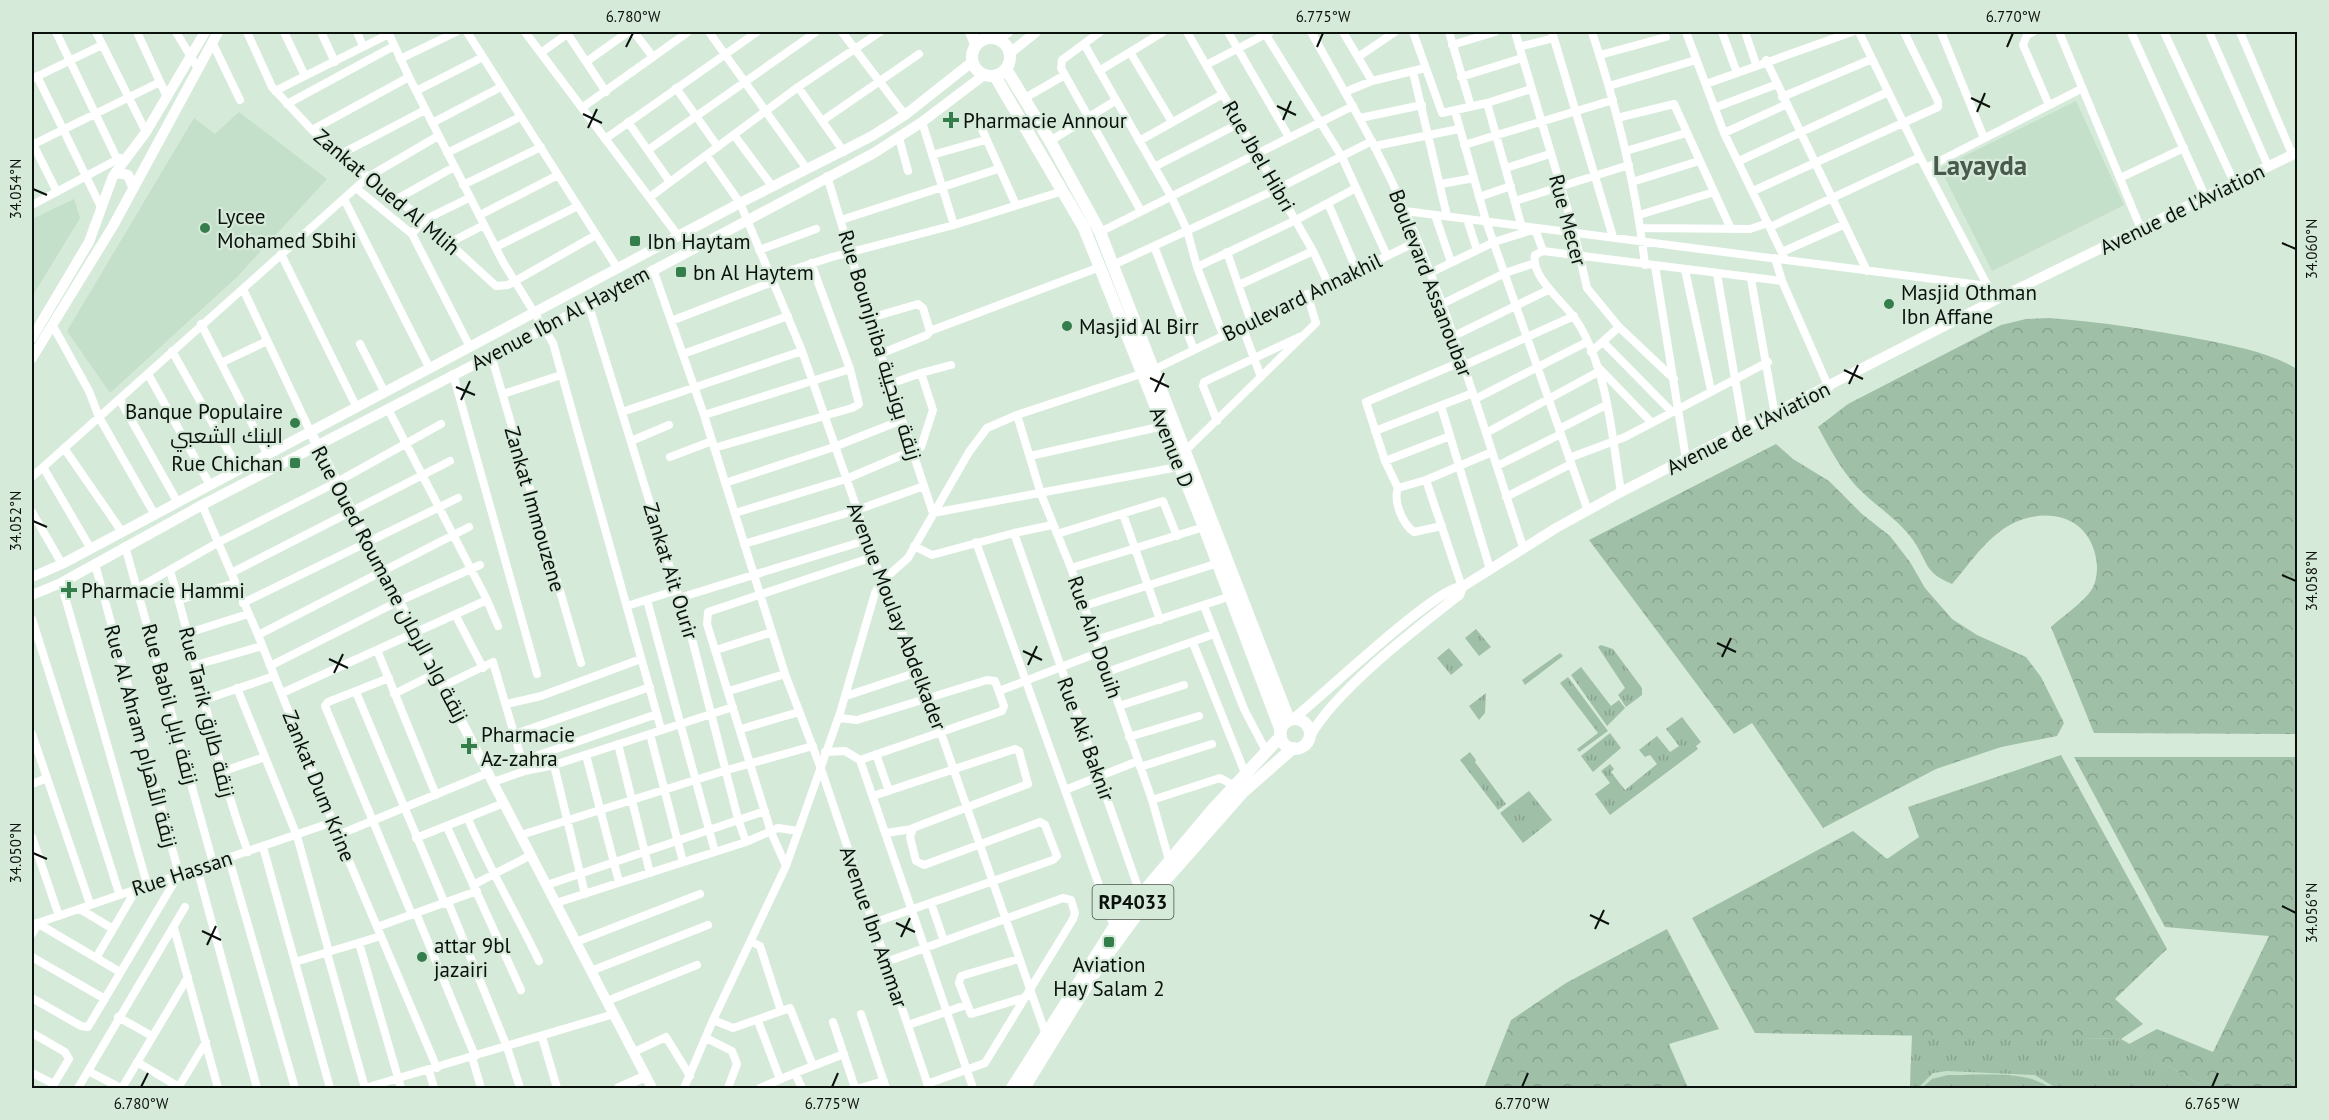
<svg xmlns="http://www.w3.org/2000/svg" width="2329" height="1120" viewBox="0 0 2329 1120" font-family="'PT Sans',Cairo,sans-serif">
	<defs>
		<pattern id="grass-tufts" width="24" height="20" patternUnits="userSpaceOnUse" patternTransform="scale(1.5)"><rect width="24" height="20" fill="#a0bfa7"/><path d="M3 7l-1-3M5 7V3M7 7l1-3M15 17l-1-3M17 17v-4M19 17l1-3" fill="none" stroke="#88a38f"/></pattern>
		<pattern id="forest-crowns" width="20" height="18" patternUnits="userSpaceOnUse" patternTransform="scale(1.5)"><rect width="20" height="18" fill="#a0bfa7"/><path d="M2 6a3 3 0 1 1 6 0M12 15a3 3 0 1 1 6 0" fill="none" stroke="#88a38f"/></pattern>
	</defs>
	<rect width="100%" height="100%" fill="#d6eada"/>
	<path fill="#c4dfca" d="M2076,101L2124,205L1992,271L1940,168Z
		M239,112L327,179L237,277L110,393L67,331L194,118L215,134Z
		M74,199L80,218L32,297V219Z
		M1910,1064L2059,1070L2068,1088H1910Z"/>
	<path fill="url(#grass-tufts)" d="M1476,629L1491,647L1479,656L1465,638Z
		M1601,645L1613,649L1642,688V695L1626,707L1618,695L1625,688L1598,647Z
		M1449,648L1463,665L1451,675L1437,658Z
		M1560,653L1563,656L1525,685L1522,680Z
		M1581,667L1611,706L1619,700L1625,708L1607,726L1571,675Z
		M1568,677L1608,731L1579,752L1577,749L1598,733L1560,683Z
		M1486,693L1485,713L1479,720L1469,706Z
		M1682,717L1701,742L1696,746L1698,749L1610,815L1595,794L1610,783L1601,771L1610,764L1614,769L1611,772L1625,790L1657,764L1650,755L1645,757L1639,750L1657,736L1670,752L1679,746L1666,729Z
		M1610,733L1621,748L1593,772L1581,756Z
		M1470,752L1476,760L1475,762L1506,804L1498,810L1460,760Z
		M1529,791L1552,820L1523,843L1500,813Z
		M1912,1034L2121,1039L2206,1088H2056L2035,1075L1947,1071L1933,1073L1918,1088H1910Z
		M1948,1075C1978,1076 2025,1069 2050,1088H1922L1932,1079Z"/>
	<path fill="url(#forest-crowns)" d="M2049,318C2103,322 2152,330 2205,340C2235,346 2271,353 2297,369V734L2094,733L2051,627C2062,617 2085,601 2092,589C2097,581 2098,567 2096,558C2087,509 2033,505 1998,533C1981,546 1967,567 1952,584C1923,572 1929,563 1913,540C1897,518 1874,505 1856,486C1840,468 1829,447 1818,427L1848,404L2001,325L2026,319Z
		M1776,444L1793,459L1829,481L1862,514L1890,536L1910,562L1925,588L1952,619L1977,635L2026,657L2041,677L2064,723L2057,736L2001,747L1936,769L1823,828L1752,723L1734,734L1589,540Z
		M2061,755L2167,949L2115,999L2143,1024L2121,1039L1755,1033L1692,918L1853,831L1887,859L1919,837L1908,807Z
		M2074,757H2297V1088H2206L2129,1044L2157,1029L2213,1052L2269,936L2165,927Z
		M1667,929L1719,1029L1669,1044L1688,1088H1484L1511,1020L1566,983Z"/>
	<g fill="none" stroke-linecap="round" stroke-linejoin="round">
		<path stroke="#fff" stroke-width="8" d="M56,32L120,165
			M96,32L146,132
			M137,32L167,97
			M176,32L197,67
			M247,32L272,87L312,130L352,165L424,220L496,286L508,285L596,235
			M284,32L305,76
			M321,32L335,62
			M357,32L363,46
			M388,32L409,77L503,262L553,343L661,729
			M467,32L618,269
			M525,32L679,237
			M634,32L653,57
			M709,32L807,169
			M842,32L905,115
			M1100,32L1062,60L1061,68L1141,211
			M1187,32L1313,251L1328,283
			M1228,32L1289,137
			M1264,32L1342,157L1387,256
			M1311,32C1344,91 1379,150 1406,213C1453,322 1486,435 1523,547
			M1343,32L1372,81
			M1413,32L1442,113L1487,103L1531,89
			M1449,32L1471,107
			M1515,32L1574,231L1587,288L1619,327L1674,379
			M1552,32L1613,237
			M1592,32C1617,108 1636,185 1645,265
			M1686,32L1724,133L1785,259
			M1722,32L1737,73
			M1745,32L1756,64
			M1859,32L1920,157L1995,300
			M1941,32L1984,138
			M2033,32L2027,35L2023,45L2049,105
			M2059,32L2141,229
			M2131,32L2205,196
			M2164,32L2234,182
			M2209,32L2268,166
			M2240,32L2292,154
			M567,33L606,92
			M212,42L240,100
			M1084,44L1171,196L1187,230L1197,267L1223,335
			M1452,45L1495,32
			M1519,47L1554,38
			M542,52L570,32
			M1130,52L1172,122
			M1600,55L1666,37
			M1358,57L1395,32
			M400,59L456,32
			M1766,60L1867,271
			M586,62L628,32
			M1206,65L1270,32
			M1099,71L1163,32
			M1413,72L1447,216
			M37,76L101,207
			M1461,77L1522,58
			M32,79L102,45
			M1706,84L1852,32
			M1609,86L1696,60
			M798,87L844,152
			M676,88L718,147
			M275,91L389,34
			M416,91L483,57
			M1345,92L1372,81L1425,68
			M1782,97L1872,59
			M1025,98L1063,76
			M1487,103L1521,224
			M287,104L394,46
			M583,107L688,32
			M1714,108L1775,85
			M1455,111L1486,221L1588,511
			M1360,118L1422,105
			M1617,118L1674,104L1731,229
			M822,121L919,54
			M628,122L670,182
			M922,122L954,225
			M432,123L501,87
			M981,127L1016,205
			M312,130L409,77
			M1724,133L1785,105
			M734,135L772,186
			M899,138L908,171
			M605,139L757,32
			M1050,141L1115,101
			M1139,141L1223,94
			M32,142L57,192
			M32,145L160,82
			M1464,145L1613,100
			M1375,146L1459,129
			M648,150L816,32
			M1626,151L1686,133
			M447,153L520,117
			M339,155L425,110
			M932,155L985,140
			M707,156L740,203L802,351L882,581L941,733L1045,1032
			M1739,161L1888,92
			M1154,167L1240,123
			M1506,168L1550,154
			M1926,168L2081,89
			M827,176L890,384L933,513L1178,467
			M2120,178L2184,148
			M1632,182L1699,161
			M1441,184L1474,178
			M463,185L541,147
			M356,188L412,234L470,347
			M1753,191L1938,107V101L1904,32
			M650,197L798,87L880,32
			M1479,197L1511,186
			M344,199L430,369
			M397,199L454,167
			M1515,201L1629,165
			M1328,203L1357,271
			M32,205L120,158
			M1405,211L1988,286
			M480,215L558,175
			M1435,215L1451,262
			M1639,215L1714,192
			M1467,219L1477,250
			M841,220L998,169
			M1770,227L1920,157
			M1641,228L1750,229L1768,223
			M1535,229L1543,251
			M1100,232L1353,106
			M412,234L424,220L469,198
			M449,243L484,225
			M1154,246L1194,350
			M496,247L578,206
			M759,250L816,229
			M1227,252L1251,322
			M1782,252L1843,225
			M281,254L357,408
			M1775,258L1782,281L1829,388
			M1113,265L1277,189L1372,141
			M1655,266L1686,459
			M1197,267L1296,220L1356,188
			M653,269L704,415L785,674L820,766L929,1088
			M1685,270L1711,390
			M1430,273L1494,242L1539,228
			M1717,274L1744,431
			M770,277L832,257L954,225L1063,191
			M1751,279L1775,415
			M1239,285L1313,251
			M243,289L310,431
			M588,303L692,639L738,819L746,842
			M1442,304L1505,273L1535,263
			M870,318L918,304L923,308L930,331L927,335L880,354
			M671,321L772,282
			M201,324L268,455
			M53,326L89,391L99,417L155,515
			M1242,326L1261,377
			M930,331L1100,267
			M1454,336L1548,290
			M1604,343L1672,412
			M360,344L385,393
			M172,351L239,470
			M1591,352L1619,327
			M683,354L788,316
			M491,355L581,663
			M221,363L267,341
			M1465,365L1574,316
			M1597,366L1652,423
			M921,373L951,365
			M148,374L210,485
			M453,374L537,674
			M503,394L561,375
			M1475,399L1587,342
			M120,400L178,503
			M1441,406L1490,569
			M388,409L487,600L498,626
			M622,412L802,351
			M704,415L850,369
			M1017,415L1041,494L1071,568L1152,800L1169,860
			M1217,421L1203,386L1204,382L1299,337
			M1559,429L1606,405
			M1375,431L1473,393
			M1486,433L1598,372
			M631,441L669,425
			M64,448L122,532
			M714,448L852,408L859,404L850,369L811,263
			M1184,452L1316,323L1307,294
			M1030,456L1163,426
			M670,457L712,441
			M1569,458L1625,437L1768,362
			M1385,461L1450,436
			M1497,466L1561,434
			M43,467L91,549
			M32,477L368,177L438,136
			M1426,480L1462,587
			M725,483L834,447L902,420
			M1398,488L1385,461L1366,402L1463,361
			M1398,488L1426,480L1492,452
			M1398,488C1393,500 1402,524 1414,532L1442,526
			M1621,492C1612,437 1608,372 1578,323C1567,304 1530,278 1535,255L1543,251L1782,281
			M1506,497L1571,464
			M202,505L258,635L338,835L437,1068
			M32,512L62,564
			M735,513L846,479L921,447L933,410L921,373L890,384
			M1123,514L1160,620
			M1014,533L1052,525
			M1057,534L1163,501L1177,536
			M976,542L1114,927
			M744,544L857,510L924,486
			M125,546L213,863
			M914,546L932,555L1014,533L1140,893
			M1071,568L1204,527
			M170,571C199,664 214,761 248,852
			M231,573L450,461
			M61,583L147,884
			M138,588L219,542L337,482L441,424
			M679,598L867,540
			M179,600L235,583
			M647,600L715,852
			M243,603L458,498
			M627,606L677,590
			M1084,606L1218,563
			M1204,606L1244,709L1266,751
			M456,616L483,668
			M32,619L119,893
			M188,633L248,614
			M258,635L469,527
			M1096,640L1231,596
			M1193,643L1245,773
			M377,650L436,795
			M716,650L772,632
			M196,665L262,646
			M270,666L399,601L480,565
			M1107,672L1214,634
			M389,678L328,702L325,706L412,915
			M443,686L493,662L525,771
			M237,688L297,836L329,952
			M729,691L785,674
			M999,691L1100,652
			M356,692L445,904
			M282,693L487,600
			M394,694L436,673
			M846,696L918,672
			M204,700L274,676
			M506,704L541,696L641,659
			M1119,706L1184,685
			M839,718L857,720L987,680L995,681L1004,706L1002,711L860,760
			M741,729L799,712
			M32,734L90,904
			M515,734L650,687
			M650,734L683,862
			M1129,737L1199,716
			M618,744L650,873
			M825,752L845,751L860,760L973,1088
			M876,754L889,791
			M586,755L619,882
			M536,756L657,714
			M554,765L585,894
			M1140,767L1212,744
			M224,771L265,757
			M493,782L525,771L554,765L733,707
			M32,784L47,778
			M1065,790L1138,761
			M1152,800L1220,778L1233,785
			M468,819C489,868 516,913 539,961
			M447,827L521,990
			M886,833L912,829
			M338,835L488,773
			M521,835L727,770L813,746
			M32,837L59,916
			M416,838L504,803
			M263,847L330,1088
			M229,859L295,1088
			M786,866L771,832L707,624L708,612L873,557
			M197,868L257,1088
			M473,885L531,855
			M547,885L765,811
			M448,902L507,1047L520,1088
			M556,903L746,842L778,828L798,831
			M931,903L944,941
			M80,909L113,929
			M416,913L475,1056
			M37,923L120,972
			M873,923L1053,860L1057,856L1045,825L1040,822L924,865L916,861L910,837L913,828L1028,784L1019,751L1015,749L873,796
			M32,925L333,822
			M377,927L477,891
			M174,928L218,1088
			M32,934L38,924
			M576,942L700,894
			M752,942L760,946L781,1011
			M359,943L401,1088
			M327,953L365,1088
			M32,957L105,999
			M96,958L137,888
			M1018,959L961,976L959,983L971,1014L1026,997
			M295,962L381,936
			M886,962L1063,898L1071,900L1075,913L1073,919L985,1063L927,1084
			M591,971L708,925
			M32,998L81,1026L88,1027L179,874L95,564
			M607,1001L697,965
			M861,1014L886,1088
			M118,1017L152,1036
			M713,1020L733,1028L790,1008L813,1066
			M758,1021L780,1079
			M833,1022L855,1088
			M908,1025L966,1005
			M32,1033L65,1052L69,1059L54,1084L32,1073
			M542,1037L557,1088
			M706,1038L732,1051L737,1064L728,1088
			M634,1052L666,1037L690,1076
			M472,1057L481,1088
			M137,1062L179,1087
			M88,1071L121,1088
			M429,1071L434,1088
			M795,1073L844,1054
			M78,1088L185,907
			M122,1088L188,977
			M178,1088L206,1042
			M365,1088L614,1014
			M684,1088L713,1020L786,866L840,713L875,593L882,581L908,558L969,452L987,428L1017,415L1153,370L1418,241
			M760,1088L795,1073L802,1088
			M860,1088L884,1081"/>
		<path stroke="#fff" stroke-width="10" d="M999,39L1008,32
			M1010,53L1036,32
			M113,176L118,173L128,175L133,187
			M32,338L89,242L113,176L146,132L205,32
			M32,358L113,226L218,32
			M310,431L652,1088
			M32,577L62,564L740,203L872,136L905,115L972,62
			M32,595L61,583L202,505L545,328L874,153L922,122L984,75
			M1293,719C1320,698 1438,585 1462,587L1556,528L1621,492L1995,300L2298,152
			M1310,736C1337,689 1414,630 1459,595L1462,587
			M619,1088L646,1076"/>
		<path stroke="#fff" stroke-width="12" d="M971,32L976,44
			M972 57a19 19 0 1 1 38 0a19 19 0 1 1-38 0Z
			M1006,69L1050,141L1100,232L1289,720
			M995,76L1084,228L1204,527L1281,731
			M1280 734a15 15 0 1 1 30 0a15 15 0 1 1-30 0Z
			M1012,1088L1114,927L1212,810L1281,736
			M1024,1088L1097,969L1147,901L1243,792L1293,748"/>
	</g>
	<path fill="none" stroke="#0b110c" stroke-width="2" d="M626,47L633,33M1317,47L1323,33M2007,47L2013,33M1971,98L1990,107M1277,106L1296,115M1977,112L1985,93M583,114L602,123M1283,120L1291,101M588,128L597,109M33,189L47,195M2282,243L2296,249M1844,370L1863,379M1150,378L1169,387M1849,384L1858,365M456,387L475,395M1155,392L1164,373M461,400L470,381M33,521L47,527M2282,575L2296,581M1717,643L1736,652M1023,651L1042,660M1722,657L1731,638M329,659L348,668M1028,665L1037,646M334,673L343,654M33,853L47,859M2282,906L2296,913M1590,915L1609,924M896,923L915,932M1595,929L1604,910M202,931L221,940M901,937L910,918M207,945L216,926M141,1087L148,1073M832,1087L838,1073M1522,1087L1528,1073M2212,1087L2218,1073"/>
	<g fill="#347e4c" stroke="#d6eada" stroke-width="2">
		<path d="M948 111h6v6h6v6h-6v6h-6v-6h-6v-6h6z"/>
		<circle cx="205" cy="228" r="6"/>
		<rect x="629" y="235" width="12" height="12" rx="3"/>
		<rect x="675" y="266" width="12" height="12" rx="3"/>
		<circle cx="1889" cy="304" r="6"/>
		<circle cx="1067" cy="326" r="6"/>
		<circle cx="295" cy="423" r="6"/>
		<rect x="289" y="457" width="12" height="12" rx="3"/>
		<path d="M66 581h6v6h6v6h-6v6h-6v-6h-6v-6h6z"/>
		<path d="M466 737h6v6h6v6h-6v6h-6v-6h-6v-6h6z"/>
		<rect x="1103" y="936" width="12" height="12" rx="3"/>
		<circle cx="422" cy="957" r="6"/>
	</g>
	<g text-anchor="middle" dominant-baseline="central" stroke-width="4.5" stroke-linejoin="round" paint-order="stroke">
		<rect fill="#d6eada" stroke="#48524a" stroke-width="1.5" x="1092.5" y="885" width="81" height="34" rx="4.5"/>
		<g font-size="20" font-weight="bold" fill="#0b110c">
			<text x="1133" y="902">RP4033</text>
		</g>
		<g font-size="21" fill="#0b110c" stroke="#d6eada" text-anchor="start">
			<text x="963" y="120">Pharmacie Annour</text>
			<text x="217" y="216">Lycee<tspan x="217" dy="24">Mohamed Sbihi</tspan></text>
			<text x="647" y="241">Ibn Haytam</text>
			<text x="693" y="272">bn Al Haytem</text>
			<text x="1901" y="292">Masjid Othman<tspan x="1901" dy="24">Ibn Affane</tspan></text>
			<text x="1079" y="326">Masjid Al Birr</text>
			<text x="283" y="411" text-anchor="end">Banque Populaire<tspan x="283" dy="24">البنك الشعبي</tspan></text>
			<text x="283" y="463" text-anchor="end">Rue Chichan</text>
			<text x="81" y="590">Pharmacie Hammi</text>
			<text x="481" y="734">Pharmacie<tspan x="481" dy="24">Az-zahra</tspan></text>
			<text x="434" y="945">attar 9bl<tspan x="434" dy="24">jazairi</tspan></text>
			<text x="1109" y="964" text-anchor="middle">Aviation<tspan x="1109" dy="24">Hay Salam 2</tspan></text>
		</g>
		<g font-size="21" fill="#0b110c" stroke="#d6eada">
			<text transform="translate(1259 156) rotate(60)">Rue Jbel Hibri</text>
			<text transform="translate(387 192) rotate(40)">Zankat Oued Al Mlih</text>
			<text transform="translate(2182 209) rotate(-26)">Avenue de l'Aviation</text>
			<text transform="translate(1568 220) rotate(75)">Rue Mecer</text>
			<text transform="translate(1431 283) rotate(69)">Boulevard Assanoubar</text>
			<text transform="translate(1302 297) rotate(-26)">Boulevard Annakhil</text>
			<text transform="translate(560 318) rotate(-28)">Avenue Ibn Al Haytem</text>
			<text transform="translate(880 345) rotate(73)">Rue Bounjniba زنقة بونجيبة</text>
			<text transform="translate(1748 428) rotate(-27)">Avenue de l'Aviation</text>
			<text transform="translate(1172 447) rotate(68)">Avenue D</text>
			<text transform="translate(535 509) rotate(74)">Zankat Immouzene</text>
			<text transform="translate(671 571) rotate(73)">Zankat Ait Ourir</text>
			<text transform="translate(390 584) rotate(62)">Rue Oued Roumane زنقة واد الرمان</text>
			<text transform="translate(897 616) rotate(69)">Avenue Moulay Abdelkader</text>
			<text transform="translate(1095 637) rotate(71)">Rue Ain Douih</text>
			<text transform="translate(170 704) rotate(75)">Rue Babil زنقة بابل</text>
			<text transform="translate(207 712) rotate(76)">Rue Tarik زنقة طارق</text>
			<text transform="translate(141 736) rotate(75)">Rue Al Ahram زنقة الأهرام</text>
			<text transform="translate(1086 739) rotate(70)">Rue Aki Baknir</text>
			<text transform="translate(319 786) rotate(68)">Zankat Dum Krine</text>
			<text transform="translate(182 873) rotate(-18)">Rue Hassan</text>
			<text transform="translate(874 927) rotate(71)">Avenue Ibn Ammar</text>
		</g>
		<g font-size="27" font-weight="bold" fill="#495a4c" stroke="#d6eada">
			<text x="1980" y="165">Layayda</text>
		</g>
	</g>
	<rect width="2329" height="1120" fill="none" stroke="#d6eada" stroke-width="66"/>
	<rect x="33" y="33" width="2263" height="1054" fill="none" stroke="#0b110c" stroke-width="2"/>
	<g font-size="15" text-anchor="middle" fill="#0b110c">
		<text x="633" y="22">6.780°W</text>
		<text x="1323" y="22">6.775°W</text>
		<text x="2013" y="22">6.770°W</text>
		<text transform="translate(16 189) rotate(-90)" y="5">34.054°N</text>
		<text transform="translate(2312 249) rotate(-90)" y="5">34.060°N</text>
		<text transform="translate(16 521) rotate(-90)" y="5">34.052°N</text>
		<text transform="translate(2312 581) rotate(-90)" y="5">34.058°N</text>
		<text transform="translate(16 853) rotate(-90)" y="5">34.050°N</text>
		<text transform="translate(2312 913) rotate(-90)" y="5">34.056°N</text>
		<text x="141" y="1109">6.780°W</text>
		<text x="832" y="1109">6.775°W</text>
		<text x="1522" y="1109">6.770°W</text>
		<text x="2212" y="1109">6.765°W</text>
	</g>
</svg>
